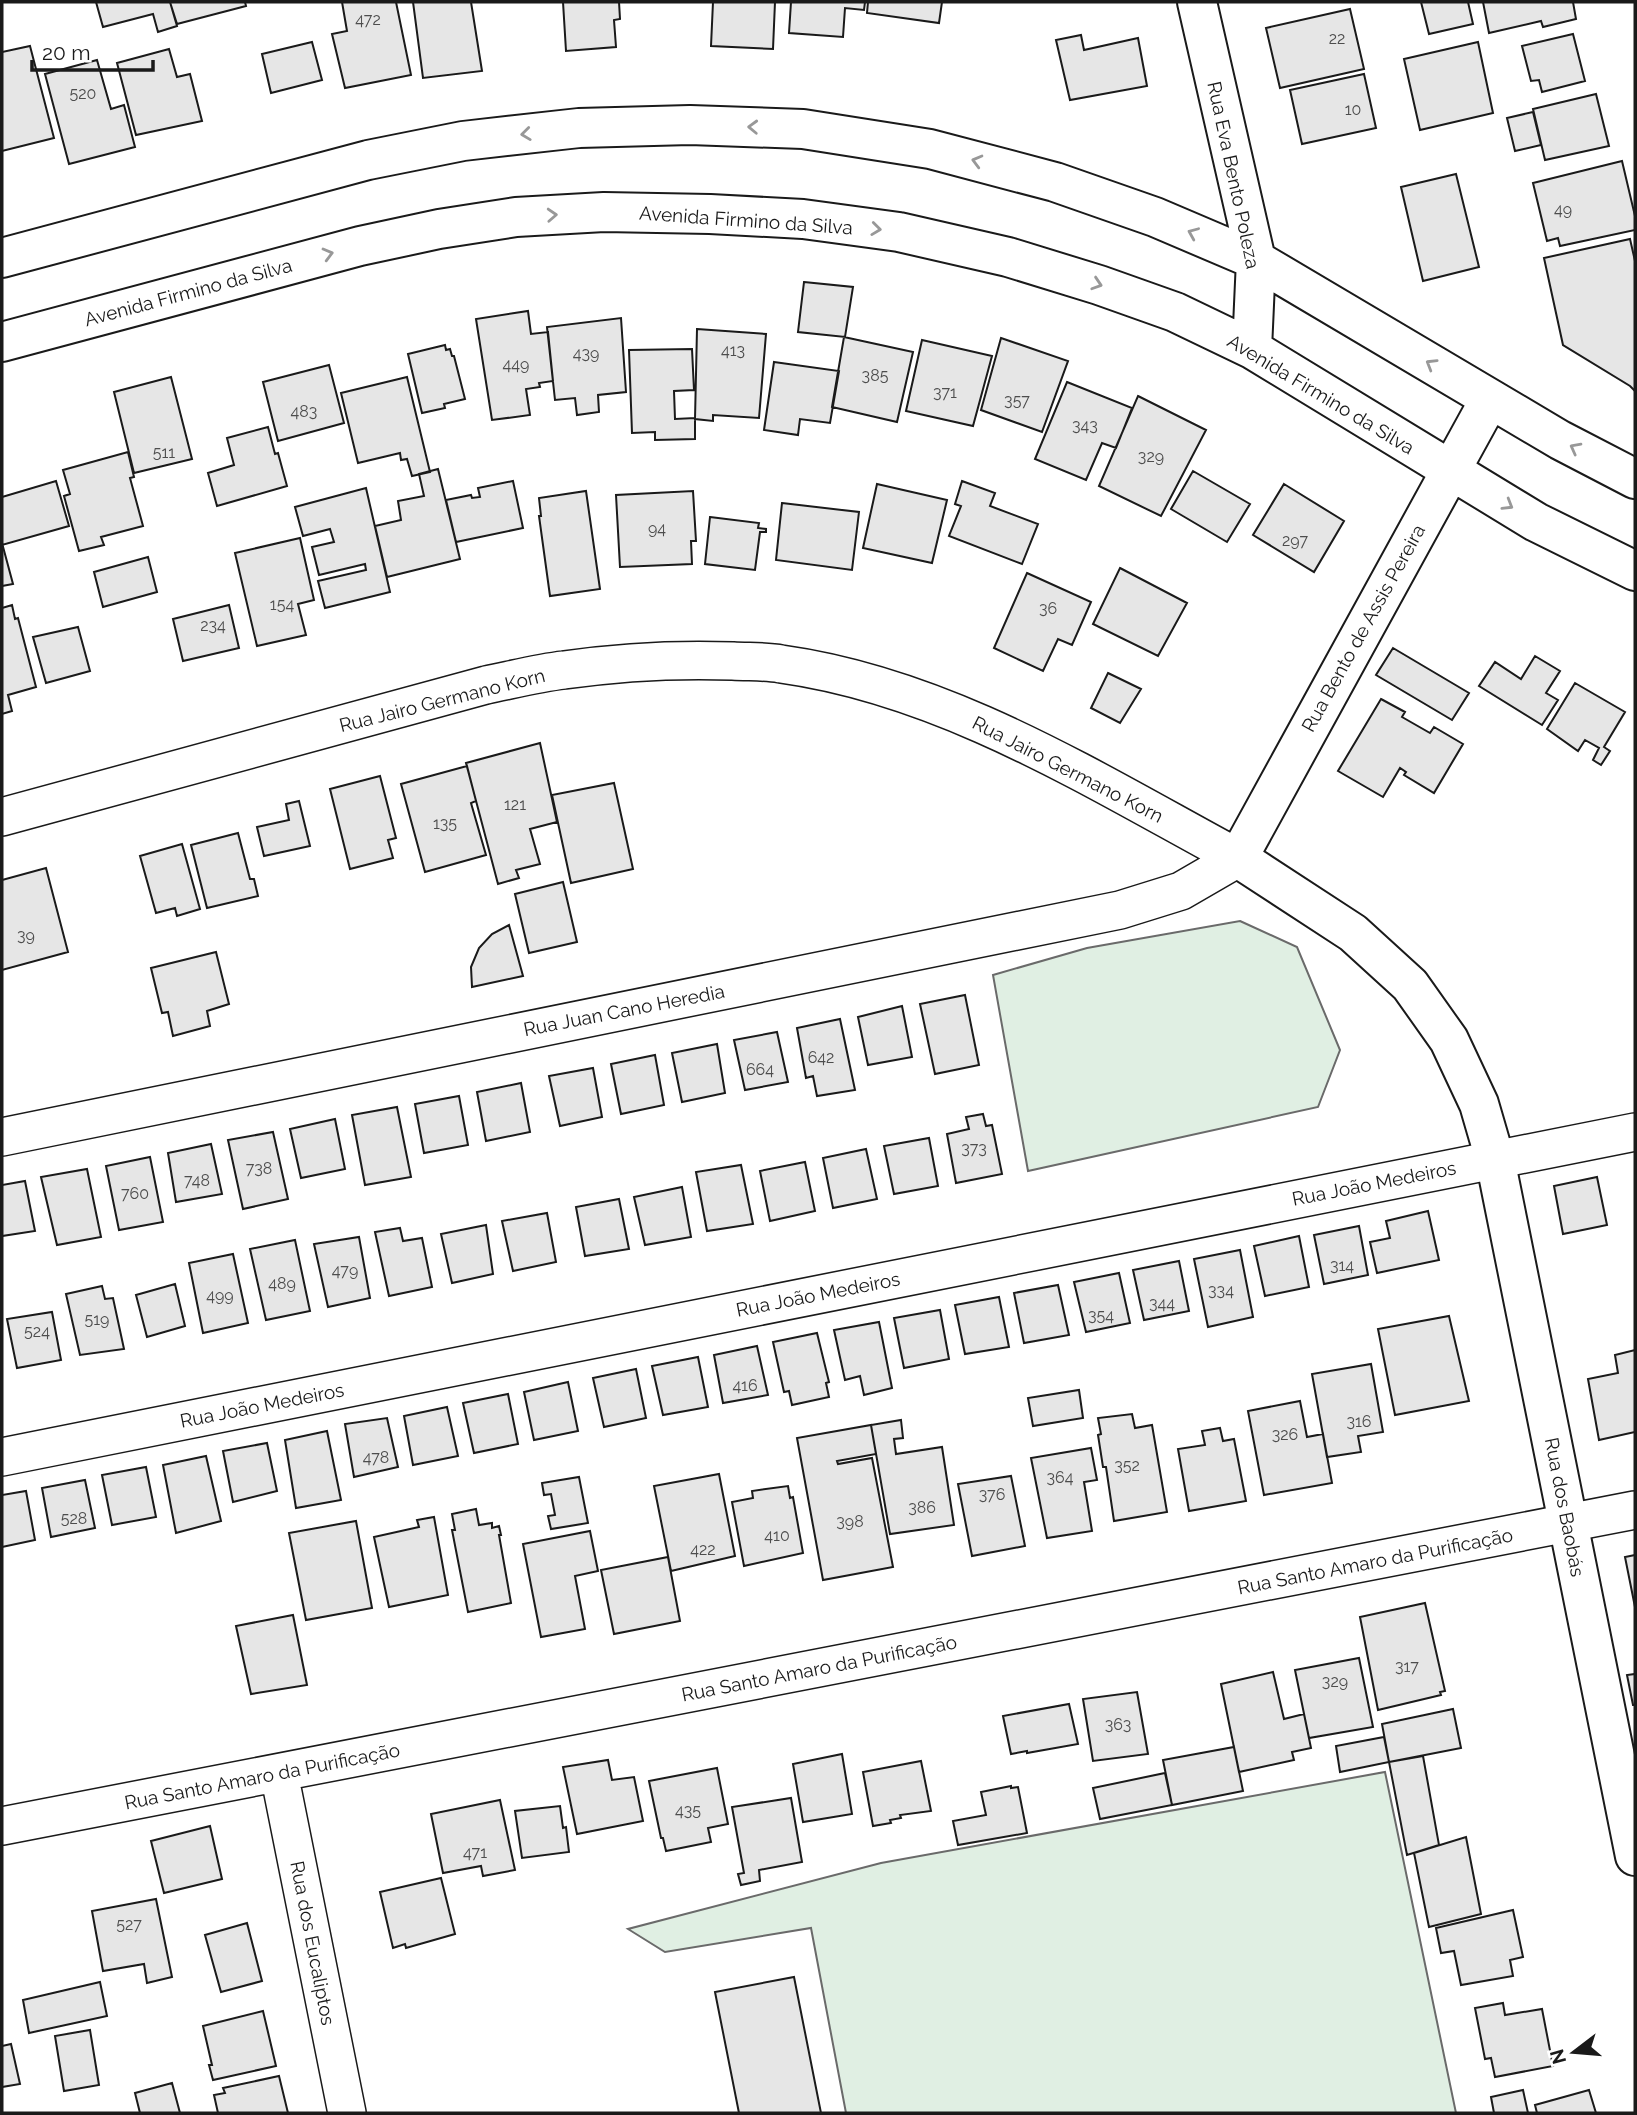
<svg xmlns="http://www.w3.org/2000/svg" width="1637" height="2115" viewBox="0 0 1637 2115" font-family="Raleway,sans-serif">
	<rect width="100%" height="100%" fill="#fff"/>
	<path fill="#e0efe3" stroke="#6a6a6a" stroke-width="2" d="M1240,921L1297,947L1340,1050L1318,1107L1028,1171L993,975L1087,948Z
		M1385,1772L1456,2113H846L811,1928L665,1952L628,1929L881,1863Z"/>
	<path fill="#e6e6e6" stroke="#1a1a1a" stroke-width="2" d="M96,2H170L177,26L158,32L153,14L103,27Z
		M170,2H245L246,6L177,24Z
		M342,2H396L411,75L345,88L332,34L347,31Z
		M413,2H471L482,71L423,78Z
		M563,2H619L620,19L614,20L616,47L566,51Z
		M713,2H775L773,49L711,46Z
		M791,2H865L864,10L845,8L843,37L789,33Z
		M868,2H942L939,23L867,13Z
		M1421,2H1468L1473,24L1429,34Z
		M1483,2H1573L1576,19L1543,27L1541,21L1489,33Z
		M1350,9L1364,69L1280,88L1266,28Z
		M1573,34L1585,81L1542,92L1539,80L1531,81L1522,46Z
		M1081,35L1084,50L1138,38L1147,86L1070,100L1056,40Z
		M312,42L322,80L271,93L262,54Z
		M1478,42L1493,113L1420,130L1404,59Z
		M30,46L54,138L2,151V52Z
		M169,49L177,77L190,74L202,121L136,135L117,63Z
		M97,60L111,109L124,105L135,147L69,164L45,74Z
		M1364,74L1376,128L1302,144L1290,90Z
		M1596,94L1609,146L1545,160L1533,109Z
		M1533,112L1541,145L1515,151L1507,118Z
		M1622,161L1635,216V230L1560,246L1558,238L1547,241L1533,183Z
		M1456,174L1479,267L1423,281L1401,187Z
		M1630,239L1635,261V391L1630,386L1563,345L1544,258Z
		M804,282L853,287L845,337L798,332Z
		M528,311L531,334L548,332L553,381L539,383L540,387L526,389L530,415L492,420L476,319Z
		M621,318L626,392L598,395L599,412L577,415L575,398L555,400L547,327Z
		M697,329L766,334L759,418L713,415V421L695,419Z
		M844,337L913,352L897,422L832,407Z
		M1001,338L1068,361L1042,432L981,410Z
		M922,340L992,356L973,426L906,411Z
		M445,345L446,350L450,349L452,356H454L465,399L444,404L445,408L422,413L408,354Z
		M692,349L694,390L674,391L675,419L695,418V439L655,440V432L632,433L629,350Z
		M774,362L839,371L830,423L800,419L798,435L764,430Z
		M329,365L344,423L278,441L263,382Z
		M171,377L192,459L134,473L114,392Z
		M407,377L430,472L412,476L407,459L401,460L400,453L358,463L341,393Z
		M1067,382L1132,408L1116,448L1102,443L1086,480L1035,459Z
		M1138,396L1206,430L1161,516L1099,486Z
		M268,427L275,454L278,453L287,486L217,506L208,473L234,465L227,438Z
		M128,452L134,477L130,478L143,526L101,537L104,545L79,551L64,496L70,494L63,470Z
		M438,469L460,559L387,577L375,526L401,520L398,501L424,496L419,474Z
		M1193,471L1250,504L1227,542L1171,509Z
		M56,481L69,526L2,545V497Z
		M513,481L523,528L456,542L446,500L471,495L472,498L480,497L478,488Z
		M962,481L995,493L990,506L1038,524L1022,564L949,536L961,506L955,504Z
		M877,484L947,500L932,563L863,548Z
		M1284,484L1344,521L1314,572L1253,535Z
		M366,488L390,592L325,608L318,581L366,570L365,564L319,575L312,547L334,542L330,529L303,536L295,507Z
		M586,491L600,589L550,596L539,516H541L539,498Z
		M693,491L696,541H691L692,564L620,567L616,495Z
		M782,503L859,512L852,570L776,560Z
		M710,517L759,523L758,528L766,529V532H760L755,570L705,564Z
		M300,538L314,600L298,604L306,635L257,646L235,553Z
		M2,543L13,584L2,586Z
		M148,557L157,592L103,607L94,572Z
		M1120,568L1187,603L1158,656L1093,624Z
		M1027,573L1091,602L1072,645L1058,639L1043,671L994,648Z
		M12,605L15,619L18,618L36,687L8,695L12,711L2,714V608Z
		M229,605L239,648L183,661L173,619Z
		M78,627L90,671L46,683L33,637Z
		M1393,648L1469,693L1452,720L1376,675Z
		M1535,656L1560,671L1546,693L1558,700L1542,725L1479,686L1495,662L1521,679Z
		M1108,673L1141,689L1120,723L1091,708Z
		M1575,683L1625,712L1604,747L1610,751L1601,765L1593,760L1599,748L1585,740L1578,751L1547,729Z
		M1381,699L1405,712L1402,717L1430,733L1434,727L1463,744L1434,793L1404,775L1406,772L1400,768L1383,797L1338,771Z
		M540,743L557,822L530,829L540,864L516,870L519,878L498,884L466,763Z
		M467,766L476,801L471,803L486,855L425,872L401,784Z
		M380,776L396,838L388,840L393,858L350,869L330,789Z
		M614,783L633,869L571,883L552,795Z
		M299,801L310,846L264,856L257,827L289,820L286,804Z
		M238,833L250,879H254L258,896L207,908L191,845Z
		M182,844L200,909L177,916L175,908L156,913L140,856Z
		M46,868L68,952L2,970V880Z
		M563,882L577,942L529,953L515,894Z
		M509,925L523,976L472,987L471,967L479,948L492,934Z
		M216,952L229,1004L207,1011L210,1026L173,1036L168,1012L162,1013L151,968Z
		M965,995L979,1065L935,1074L920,1004Z
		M902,1006L912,1057L868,1065L858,1017Z
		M840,1019L855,1090L817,1096L813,1076L806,1078L797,1028Z
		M777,1032L788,1082L745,1090L734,1040Z
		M717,1044L725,1093L682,1102L672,1053Z
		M655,1055L664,1105L621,1114L611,1064Z
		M593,1068L602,1117L560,1126L549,1076Z
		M521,1083L530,1132L486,1141L477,1092Z
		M459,1096L468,1145L424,1153L415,1104Z
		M397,1107L411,1177L365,1185L352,1115Z
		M983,1114L986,1126L992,1125L1002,1174L956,1183L947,1134L969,1129L966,1117Z
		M335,1119L345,1169L301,1178L290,1129Z
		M273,1132L288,1199L243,1209L228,1140Z
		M929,1138L938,1186L894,1194L884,1146Z
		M211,1144L222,1194L176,1202L168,1153Z
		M866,1149L877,1199L833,1208L823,1158Z
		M150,1157L163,1222L119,1230L106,1166Z
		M805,1162L815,1211L770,1221L760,1171Z
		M741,1165L753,1224L707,1231L696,1172Z
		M87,1169L101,1237L57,1245L41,1177Z
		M1597,1177L1607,1225L1563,1234L1554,1186Z
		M25,1181L35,1231L2,1236V1185Z
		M682,1187L691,1237L645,1245L634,1197Z
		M619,1199L629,1249L585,1256L576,1207Z
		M1428,1211L1439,1260L1377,1273L1370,1242L1390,1238L1386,1221Z
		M547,1213L556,1262L513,1271L502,1221Z
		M486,1225L493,1274L452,1283L441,1234Z
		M1359,1226L1368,1275L1324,1284L1314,1235Z
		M400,1228L403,1241L422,1238L432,1287L389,1296L375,1232Z
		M1299,1236L1309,1287L1265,1296L1254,1246Z
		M359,1237L370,1298L328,1307L314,1244Z
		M295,1240L310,1311L266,1320L250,1249Z
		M1240,1250L1253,1317L1208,1327L1194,1259Z
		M233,1254L248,1323L203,1333L189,1263Z
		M1179,1261L1189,1311L1144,1320L1133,1270Z
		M1119,1273L1130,1323L1086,1332L1074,1282Z
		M175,1284L185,1326L147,1337L136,1295Z
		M1058,1285L1069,1335L1024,1343L1014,1293Z
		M102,1286L105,1299L113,1298L124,1349L80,1355L66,1294Z
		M999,1297L1009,1347L965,1354L955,1305Z
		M940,1310L949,1359L904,1368L894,1318Z
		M52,1312L61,1360L17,1368L7,1319Z
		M1449,1316L1469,1401L1395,1415L1378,1329Z
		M879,1322L892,1388L864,1395L860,1376L845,1380L834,1330Z
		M817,1333L829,1382L826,1383L829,1397L792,1405L789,1391L784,1392L773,1342Z
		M757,1346L768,1395L723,1403L714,1355Z
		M1635,1350V1432L1599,1440L1588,1379L1618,1373L1615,1355Z
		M698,1357L708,1407L663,1415L652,1366Z
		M1371,1364L1383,1432L1358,1436L1361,1452L1327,1457L1312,1374Z
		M636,1369L646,1418L604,1427L593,1378Z
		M568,1382L578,1431L534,1440L524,1392Z
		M1079,1390L1083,1418L1033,1426L1028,1398Z
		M508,1394L518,1444L474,1453L463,1403Z
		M1300,1401L1307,1437L1323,1434L1332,1483L1264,1495L1248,1411Z
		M447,1407L458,1456L413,1465L404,1416Z
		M1132,1414L1135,1428L1152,1425L1167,1512L1114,1521L1106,1467H1103L1098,1435L1101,1434L1098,1418Z
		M387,1418L398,1467L354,1477L345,1424Z
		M901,1420L903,1438L894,1439L896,1454L942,1447L954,1525L890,1534L871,1425Z
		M871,1425L876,1454L837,1461L838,1464L872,1458L893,1567L823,1580L797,1438Z
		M1220,1428L1223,1441L1234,1439L1246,1501L1189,1511L1178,1449L1205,1445L1202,1431Z
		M327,1431L341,1500L296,1508L285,1440Z
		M267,1443L277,1491L233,1502L223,1451Z
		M1091,1448L1097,1480L1084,1482L1092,1531L1047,1538L1031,1458Z
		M206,1456L221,1521L176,1533L163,1465Z
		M146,1467L156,1517L112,1525L102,1475Z
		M719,1474L735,1556L671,1571L654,1486Z
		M1011,1476L1025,1546L972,1556L958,1484Z
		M579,1477L588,1523L551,1529L548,1516L555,1515L551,1494L544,1495L542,1483Z
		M85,1480L95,1528L51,1537L42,1488Z
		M788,1486L790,1498L793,1497L803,1553L744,1566L732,1502L753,1498L752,1491Z
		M26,1491L35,1540L2,1547V1495Z
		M476,1509L479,1525L492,1523V1528L499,1526L501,1535H499L511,1603L468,1612L452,1530H455L452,1514Z
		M434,1517L448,1595L389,1607L374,1537L419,1527L417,1520Z
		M356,1521L372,1608L306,1620L289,1533Z
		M590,1531L598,1571L575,1576L585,1629L541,1637L523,1544Z
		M1635,1555V1607L1625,1557Z
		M668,1557L680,1621L614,1634L601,1570Z
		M1425,1603L1445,1691L1440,1692L1441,1695L1378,1710L1360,1617Z
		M293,1615L307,1685L251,1694L236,1626Z
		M1359,1658L1373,1727L1309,1738L1295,1670Z
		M1273,1672L1284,1719L1304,1714L1311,1748L1292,1752L1294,1760L1239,1772L1221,1684Z
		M1635,1674V1705H1633L1627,1675Z
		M1137,1692L1148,1754L1093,1761L1083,1699Z
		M1069,1704L1078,1744L1027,1753V1751L1011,1754L1003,1716Z
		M1453,1709L1461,1748L1389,1762L1382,1724Z
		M1384,1737L1389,1762L1340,1772L1336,1746Z
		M1234,1747L1243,1791L1172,1805L1163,1760Z
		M842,1754L852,1814L803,1822L793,1764Z
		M1423,1756L1439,1845L1407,1855L1389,1762Z
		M608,1760L612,1780L634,1777L643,1821L577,1834L563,1767Z
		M921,1761L931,1811L900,1815L901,1818L890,1820L891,1823L873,1826L863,1772Z
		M717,1768L728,1824L708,1828L711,1842L666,1851L663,1838H661L649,1781Z
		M1165,1773L1172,1805L1100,1819L1093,1788Z
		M1011,1786V1788L1018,1787L1027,1833L958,1845L953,1821L986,1815L981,1792Z
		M791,1798L802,1862L759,1870L760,1881L741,1885L738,1874L744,1873L732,1807Z
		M500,1800L515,1870L483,1876L481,1866L443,1873L431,1814Z
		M560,1806L563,1828L566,1827L569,1852L522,1858L515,1811Z
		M210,1826L222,1879L164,1893L151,1841Z
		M1466,1837L1481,1914L1429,1927L1414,1853Z
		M441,1878L455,1934L406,1948L405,1944L393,1948L380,1892Z
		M156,1899L172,1977L147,1983L144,1964L103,1971L92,1911Z
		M1513,1910L1523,1957L1510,1960L1513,1976L1461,1985L1454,1951L1441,1953L1436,1928Z
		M247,1923L262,1981L221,1992L205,1935Z
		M794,1977L821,2113H739L715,1992Z
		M100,1982L107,2016L29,2033L23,2000Z
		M1503,2003L1505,2015L1542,2009L1553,2066L1495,2077L1491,2058L1485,2059L1475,2008Z
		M263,2011L276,2066L213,2080L209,2065H212L203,2026Z
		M90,2030L99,2085L64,2091L55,2036Z
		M11,2044L20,2084L2,2087V2046Z
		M279,2076L288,2113H218L214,2095L225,2093L223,2088Z
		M172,2083L180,2113H140L135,2093Z
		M1523,2090L1528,2113H1494L1491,2097Z
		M1589,2090L1596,2113H1537L1535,2105Z"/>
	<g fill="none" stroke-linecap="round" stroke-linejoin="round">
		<g stroke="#1a1a1a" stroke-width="40">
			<path id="minor" d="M2,817L486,685C511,680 538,673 564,670C620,662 677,659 733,661C749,662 766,661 781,664C947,687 1093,780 1238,858
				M2,1137L1120,910L1181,891L1238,858
				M2,1457L1635,1132
				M279,1773L347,2113
				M2,1826L1635,1510"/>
		</g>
		<g stroke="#1a1a1a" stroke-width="42">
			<path id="tertiary" d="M1197,2L1256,260L1252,349
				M2,258L368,160L463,141L579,128L690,125L803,129L930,149L1055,182L1155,217L1256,260L1560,440L1635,479
				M2,342L360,246L439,229L516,217L604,212L710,214L803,219L899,232L1008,257L1099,285L1175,312L1252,349L1536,522L1635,571
				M1490,399L1238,858L1353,933L1410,985L1449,1040L1479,1104L1495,1159L1635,1856"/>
		</g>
		<use href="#minor" stroke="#fff" stroke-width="37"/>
		<use href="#tertiary" stroke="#fff" stroke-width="38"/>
	</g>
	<defs><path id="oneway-chevron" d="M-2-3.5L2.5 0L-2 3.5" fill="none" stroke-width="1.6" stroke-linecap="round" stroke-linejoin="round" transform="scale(1.75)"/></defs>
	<g stroke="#989898">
		<use href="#oneway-chevron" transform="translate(753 127) rotate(-178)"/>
		<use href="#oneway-chevron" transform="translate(526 134) rotate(173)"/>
		<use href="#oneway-chevron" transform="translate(977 161) rotate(-165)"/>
		<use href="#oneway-chevron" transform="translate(552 215) rotate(-3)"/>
		<use href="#oneway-chevron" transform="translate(876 229) rotate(7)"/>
		<use href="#oneway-chevron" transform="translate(1193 233) rotate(-157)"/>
		<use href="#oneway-chevron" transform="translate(328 254) rotate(-15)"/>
		<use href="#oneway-chevron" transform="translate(1097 284) rotate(18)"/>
		<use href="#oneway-chevron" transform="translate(1431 364) rotate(-149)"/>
		<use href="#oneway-chevron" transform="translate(1575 448) rotate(-152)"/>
		<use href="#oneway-chevron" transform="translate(1508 505) rotate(31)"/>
	</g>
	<g text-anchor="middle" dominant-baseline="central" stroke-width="5" stroke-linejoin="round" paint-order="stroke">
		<g font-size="16" fill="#4d4d4d">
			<text x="368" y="19">472</text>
			<text x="1337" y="38">22</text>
			<text x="83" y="93">520</text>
			<text x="1353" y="109">10</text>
			<text x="1563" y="209">49</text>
			<text x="733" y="350">413</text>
			<text x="586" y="353">439</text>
			<text x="516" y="364">449</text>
			<text x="875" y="375">385</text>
			<text x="945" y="392">371</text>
			<text x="1017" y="400">357</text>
			<text x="304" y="411">483</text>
			<text x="1085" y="425">343</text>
			<text x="164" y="452">511</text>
			<text x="1151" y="456">329</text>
			<text x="657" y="528">94</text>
			<text x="1295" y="540">297</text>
			<text x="282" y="604">154</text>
			<text x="1048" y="608">36</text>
			<text x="213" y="625">234</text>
			<text x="515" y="804">121</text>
			<text x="445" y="823">135</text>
			<text x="26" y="935">39</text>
			<text x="821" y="1057">642</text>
			<text x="760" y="1069">664</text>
			<text x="974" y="1148">373</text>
			<text x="259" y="1168">738</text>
			<text x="197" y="1180">748</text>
			<text x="135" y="1193">760</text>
			<text x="1342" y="1265">314</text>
			<text x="345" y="1270">479</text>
			<text x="282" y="1283">489</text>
			<text x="1221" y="1290">334</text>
			<text x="220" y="1295">499</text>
			<text x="1162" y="1303">344</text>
			<text x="1101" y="1315">354</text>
			<text x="97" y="1319">519</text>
			<text x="37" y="1331">524</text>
			<text x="745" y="1385">416</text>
			<text x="1359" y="1421">316</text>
			<text x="1285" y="1434">326</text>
			<text x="376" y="1457">478</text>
			<text x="1127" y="1465">352</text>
			<text x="1060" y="1477">364</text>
			<text x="992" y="1494">376</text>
			<text x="922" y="1507">386</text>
			<text x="74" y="1518">528</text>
			<text x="850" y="1521">398</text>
			<text x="777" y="1535">410</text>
			<text x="703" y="1549">422</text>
			<text x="1407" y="1666">317</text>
			<text x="1335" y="1681">329</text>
			<text x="1118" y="1724">363</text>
			<text x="688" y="1810">435</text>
			<text x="475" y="1852">471</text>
			<text x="129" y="1924">527</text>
		</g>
		<g font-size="19" fill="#1a1a1a" stroke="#fff">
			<text transform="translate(1234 175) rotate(78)">Rua Eva Bento Poleza</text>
			<text transform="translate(746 220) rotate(4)">Avenida Firmino da Silva</text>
			<text transform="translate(188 292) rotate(-15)">Avenida Firmino da Silva</text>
			<text transform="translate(1321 394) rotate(31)">Avenida Firmino da Silva</text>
			<text transform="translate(1363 628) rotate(-61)">Rua Bento de Assis Pereira</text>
			<text transform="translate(442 700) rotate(-14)">Rua Jairo Germano Korn</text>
			<text transform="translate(1068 769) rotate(27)">Rua Jairo Germano Korn</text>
			<text transform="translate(624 1010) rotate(-11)">Rua Juan Cano Heredia</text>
			<text transform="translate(1374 1183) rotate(-11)">Rua João Medeiros</text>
			<text transform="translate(818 1294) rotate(-11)">Rua João Medeiros</text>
			<text transform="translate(262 1405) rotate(-11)">Rua João Medeiros</text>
			<text transform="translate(1565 1507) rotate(79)">Rua dos Baobás</text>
			<text transform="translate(1375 1561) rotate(-11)">Rua Santo Amaro da Purificação</text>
			<text transform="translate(819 1668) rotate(-11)">Rua Santo Amaro da Purificação</text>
			<text transform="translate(262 1776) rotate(-11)">Rua Santo Amaro da Purificação</text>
			<text transform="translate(313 1943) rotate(79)">Rua dos Eucaliptos</text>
		</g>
	</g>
	<rect width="1637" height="2115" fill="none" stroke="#1a1a1a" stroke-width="7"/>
	<g transform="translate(1574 2052) rotate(254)" stroke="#ffffff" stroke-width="5" paint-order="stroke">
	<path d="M0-5L12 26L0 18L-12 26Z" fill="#1a1a1a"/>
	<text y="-10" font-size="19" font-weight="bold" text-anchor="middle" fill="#1a1a1a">N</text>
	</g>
	<path d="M32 60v10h121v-10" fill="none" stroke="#1a1a1a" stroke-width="3.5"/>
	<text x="42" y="60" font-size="21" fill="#1a1a1a" stroke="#ffffff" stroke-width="5" paint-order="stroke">20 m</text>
</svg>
